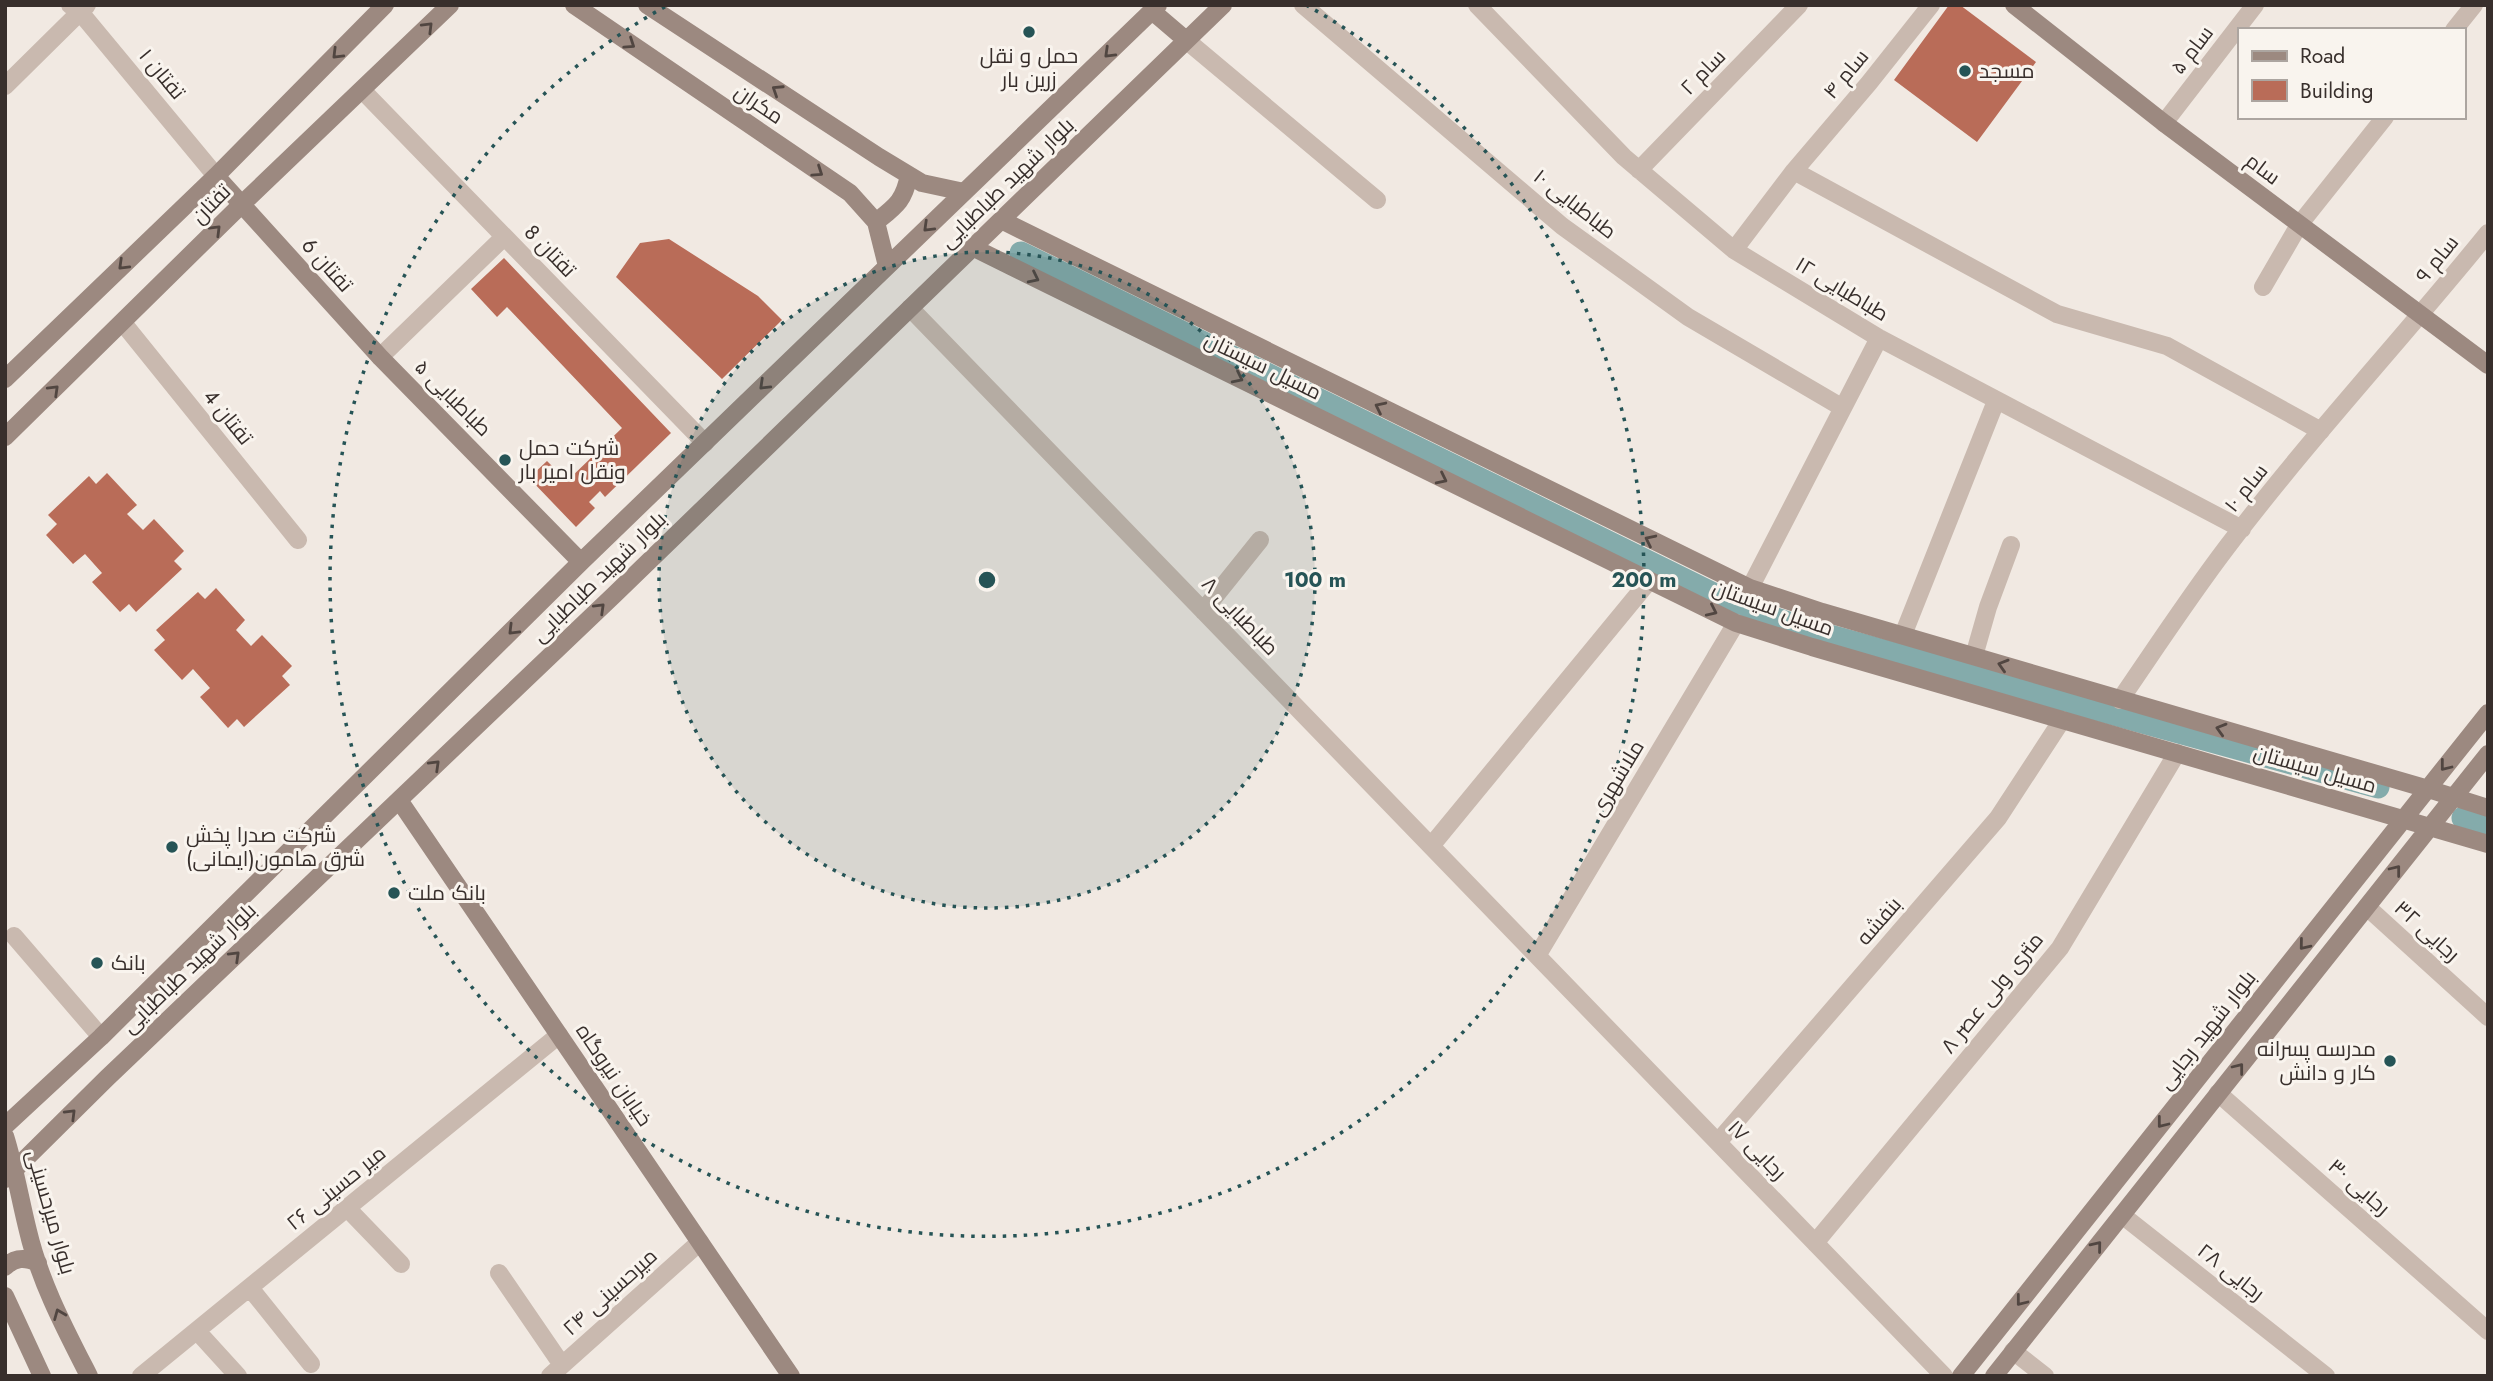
<svg xmlns="http://www.w3.org/2000/svg" width="2493" height="1381" viewBox="0 0 2493 1381" font-family="Jost,Cairo,sans-serif">
	<rect width="100%" height="100%" fill="#f1e9e2"/>
	<g fill="none" stroke-linecap="round" stroke-linejoin="round">
		<path stroke="#84abab" stroke-width="23" d="M1021,253L1742,608L1816,632L2378,787
			M2463,818L2488,826"/>
	</g>
	<path fill="#b96c58" d="M1949,5H1960L2036,62L1977,142L1894,80Z
		M669,239L758,296L782,320L722,379L616,277L640,243Z
		M504,258L671,433L605,497L600,491L589,502L595,508L576,527L529,478L547,461L567,481L622,428L507,307L497,317L471,289Z
		M107,473L137,505L127,514L143,530L154,519L184,551L174,561L182,569L136,612L129,604L120,612L92,582L102,573L85,554L73,564L46,535L57,524L48,515L89,476L96,484Z
		M216,588L245,620L236,630L251,646L262,635L292,666L282,676L290,685L244,727L237,719L228,728L200,697L210,688L193,669L182,680L154,650L165,640L156,630L198,592L205,599Z"/>
	<g fill="none" stroke-linecap="round" stroke-linejoin="round">
		<path stroke="#c9b9af" stroke-width="18" d="M70,5L80,12L216,176
			M1303,5L1562,226L1688,317L1843,408
			M1477,5L1624,157L1734,250L1879,338L2242,529
			M2454,30L2474,5
			M1186,40L1377,200
			M5,86L87,5
			M363,91L705,443
			M2164,123L2255,5
			M1639,170L1799,5
			M1794,171L1869,83L1931,5
			M1734,250L1794,171L2057,314L2167,346L2321,431
			M2263,287L2299,225L2385,117
			M910,308L1944,1376
			M123,323L298,540
			M380,357L504,237
			M1750,588L1879,338
			M1203,611L1260,540
			M1903,635L1996,401
			M1974,656L1988,607L2011,545
			M2120,700C2155,649 2189,597 2227,547C2309,439 2402,339 2488,233
			M1431,846L1649,581
			M2367,907L2488,1017
			M14,936L101,1037
			M1537,956L1736,623
			M2218,1093L2488,1331
			M1718,1142L1998,818L2062,720
			M347,1208L401,1264
			M2122,1215L2326,1376
			M1815,1243L2060,948L2177,753
			M499,1273L562,1365
			M250,1288L311,1364
			M197,1331L238,1376
			M2013,1351L2045,1376
			M141,1376L559,1035
			M550,1376L700,1242"/>
		<path stroke="#9c8980" stroke-width="18" d="M574,5L850,193L876,222L887,266
			M647,5L879,157L922,183L964,192
			M2014,5L2164,123L2488,365
			M1152,11L1186,40
			M216,176L380,357L581,562
			M1001,220L1750,588L1822,612L2428,789L2488,808
			M876,222C896,206 904,201 909,175
			M972,247L1736,623L1812,647L2488,844
			M5,379L216,176L385,5
			M5,437L241,205L450,5
			M399,800L791,1376
			M5,1126L101,1037L581,562L1158,5
			M5,1136C15,1168 20,1199 28,1231C40,1282 65,1329 89,1376
			M5,1179L107,1078L614,595L1223,5
			M5,1267C15,1257 25,1257 38,1263
			M5,1296L42,1376
			M1961,1376L2488,713
			M1994,1376L2488,754"/>
	</g>
	<defs><path id="oneway-chevron" d="M-2-3.5L2.5 0L-2 3.5" fill="none" stroke-width="1.6" stroke-linecap="round" stroke-linejoin="round" transform="scale(1.75)"/></defs>
	<g stroke="#514641">
		<use href="#oneway-chevron" transform="translate(428 27) rotate(-45)"/>
		<use href="#oneway-chevron" transform="translate(630 44) rotate(34)"/>
		<use href="#oneway-chevron" transform="translate(1109 53) rotate(136)"/>
		<use href="#oneway-chevron" transform="translate(337 54) rotate(135)"/>
		<use href="#oneway-chevron" transform="translate(777 90) rotate(-147)"/>
		<use href="#oneway-chevron" transform="translate(818 172) rotate(34)"/>
		<use href="#oneway-chevron" transform="translate(928 227) rotate(136)"/>
		<use href="#oneway-chevron" transform="translate(216 230) rotate(-45)"/>
		<use href="#oneway-chevron" transform="translate(123 265) rotate(136)"/>
		<use href="#oneway-chevron" transform="translate(1034 278) rotate(26)"/>
		<use href="#oneway-chevron" transform="translate(1238 378) rotate(26)"/>
		<use href="#oneway-chevron" transform="translate(764 385) rotate(136)"/>
		<use href="#oneway-chevron" transform="translate(54 390) rotate(-44)"/>
		<use href="#oneway-chevron" transform="translate(1380 407) rotate(-154)"/>
		<use href="#oneway-chevron" transform="translate(1442 479) rotate(26)"/>
		<use href="#oneway-chevron" transform="translate(1650 540) rotate(-154)"/>
		<use href="#oneway-chevron" transform="translate(600 608) rotate(-44)"/>
		<use href="#oneway-chevron" transform="translate(1712 611) rotate(25)"/>
		<use href="#oneway-chevron" transform="translate(513 630) rotate(135)"/>
		<use href="#oneway-chevron" transform="translate(2003 665) rotate(-163)"/>
		<use href="#oneway-chevron" transform="translate(2221 729) rotate(-164)"/>
		<use href="#oneway-chevron" transform="translate(435 765) rotate(-44)"/>
		<use href="#oneway-chevron" transform="translate(2445 766) rotate(128)"/>
		<use href="#oneway-chevron" transform="translate(2396 870) rotate(-52)"/>
		<use href="#oneway-chevron" transform="translate(2304 945) rotate(129)"/>
		<use href="#oneway-chevron" transform="translate(235 956) rotate(-44)"/>
		<use href="#oneway-chevron" transform="translate(2239 1068) rotate(-52)"/>
		<use href="#oneway-chevron" transform="translate(71 1114) rotate(-45)"/>
		<use href="#oneway-chevron" transform="translate(2162 1123) rotate(128)"/>
		<use href="#oneway-chevron" transform="translate(2097 1246) rotate(-51)"/>
		<use href="#oneway-chevron" transform="translate(2021 1301) rotate(128)"/>
		<use href="#oneway-chevron" transform="translate(59 1314) rotate(-112)"/>
	</g>
	<circle cx="987" cy="580" r="328" fill="#265456" fill-opacity=".12"/>
	<g fill="none" stroke="#265456" stroke-width="3.5" stroke-dasharray="3.5 7">
		<circle cx="987" cy="580" r="328"/>
		<path d="M1306 5A657 657 0 1 1 668 5"/>
	</g>
	<g fill="#265456" stroke="#f9f4ee" stroke-width="2.5">
		<circle cx="1029" cy="32" r="7"/>
		<circle cx="1965" cy="71" r="7"/>
		<circle cx="505" cy="460" r="7"/>
		<circle cx="172" cy="847" r="7"/>
		<circle cx="394" cy="893" r="7"/>
		<circle cx="97" cy="963" r="7"/>
		<circle cx="2390" cy="1061" r="7"/>
	</g>
	<g text-anchor="middle" dominant-baseline="central" stroke-width="6" stroke-linejoin="round" paint-order="stroke">
		<g font-size="21" fill="#382f2c" stroke="#f9f4ee">
			<text transform="translate(2192 50) rotate(-52)">سام ۵</text>
			<text transform="translate(1703 72) rotate(-46)">سام ۲</text>
			<text transform="translate(162 74) rotate(50)">تفتان ۱</text>
			<text transform="translate(1846 74) rotate(-50)">سام ۴</text>
			<text transform="translate(759 104) rotate(34)">مکران</text>
			<text transform="translate(2263 169) rotate(37)">سام</text>
			<text transform="translate(1007 183) rotate(-44)">بلوار شهید طباطبایی</text>
			<text transform="translate(211 204) rotate(-45)">تفتان</text>
			<text transform="translate(1575 204) rotate(38)">طباطبایی ۱۰</text>
			<text transform="translate(550 251) rotate(46)">تفتان 8</text>
			<text transform="translate(2437 259) rotate(-51)">سام ۹</text>
			<text transform="translate(327 265) rotate(48)">تفتان 6</text>
			<text transform="translate(1842 289) rotate(31)">طباطبایی ۱۲</text>
			<text transform="translate(1263 366) rotate(26)">مسیل سیستان</text>
			<text transform="translate(453 398) rotate(45)">طباطبایی ۵</text>
			<text transform="translate(228 417) rotate(51)">تفتان 4</text>
			<text transform="translate(2246 488) rotate(-51)">سام ۱۰</text>
			<text transform="translate(599 577) rotate(-44)">بلوار شهید طباطبایی</text>
			<text transform="translate(1773 608) rotate(20)">مسیل سیستان</text>
			<text transform="translate(1240 616) rotate(46)">طباطبایی ۸</text>
			<text transform="translate(2315 769) rotate(16)">مسیل سیستان</text>
			<text transform="translate(1617 778) rotate(-59)">ملاشهری</text>
			<text transform="translate(1879 921) rotate(-49)">بنفشه</text>
			<text transform="translate(2427 931) rotate(42)">رجایی ۳۲</text>
			<text transform="translate(189 968) rotate(-44)">بلوار شهید طباطبایی</text>
			<text transform="translate(1992 993) rotate(-51)">۸ متری ولی عصر</text>
			<text transform="translate(2207 1030) rotate(-52)">بلوار شهید رجایی</text>
			<text transform="translate(614 1075) rotate(56)">خیابان نیروگاه</text>
			<text transform="translate(1757 1150) rotate(46)">رجایی ۱۷</text>
			<text transform="translate(2359 1187) rotate(41)">رجایی ۳۰</text>
			<text transform="translate(336 1188) rotate(-39)">میر حسینی ۲۶</text>
			<text transform="translate(51 1212) rotate(74)">بلوار میرحسینی</text>
			<text transform="translate(2231 1272) rotate(38)">رجایی ۲۸</text>
			<text transform="translate(610 1292) rotate(-42)">میرحسینی ۲۴</text>
		</g>
		<g font-size="21" fill="#382f2c" stroke="#f9f4ee" text-anchor="start">
			<text x="1029" y="56" text-anchor="middle">حمل و نقل<tspan x="1029" dy="24">زرین بار</tspan></text>
			<text x="1979" y="71">مسجد</text>
			<text x="519" y="448">شرکت حمل<tspan x="519" dy="24">ونقل امیر بار</tspan></text>
			<text x="186" y="835">شرکت صدرا پخش<tspan x="186" dy="24">شرق هامون(ایمانی)</tspan></text>
			<text x="408" y="893">بانک ملت</text>
			<text x="111" y="963">بانک</text>
			<text x="2376" y="1049" text-anchor="end">مدرسه پسرانه<tspan x="2376" dy="24">کار و دانش</tspan></text>
		</g>
	</g>
	<circle cx="987" cy="580" r="10" fill="#265456" stroke="#f9f4ee" stroke-width="3.5"/>
	<g font-size="21" text-anchor="middle" font-weight="bold" fill="#265456" stroke="#f9f4ee" stroke-width="6" stroke-linejoin="round" paint-order="stroke">
		<text x="1315" y="587">100 m</text>
		<text x="1644" y="587">200 m</text>
	</g>
	<rect width="2493" height="1381" fill="none" stroke="#382f2c" stroke-width="14"/>
	<rect x="2238" y="28" width="228" height="91" fill="#f9f4ee" stroke="#aca5a0" stroke-width="2"/>
	<rect x="2252" y="51" width="35" height="10" fill="#9c8980" stroke="#aca5a0" stroke-width="2"/>
	<text x="2300" y="63" font-size="21" fill="#382f2c">Road</text>
	<rect x="2252" y="80" width="35" height="21" fill="#b96c58" stroke="#aca5a0" stroke-width="2"/>
	<text x="2300" y="98" font-size="21" fill="#382f2c">Building</text>
</svg>
